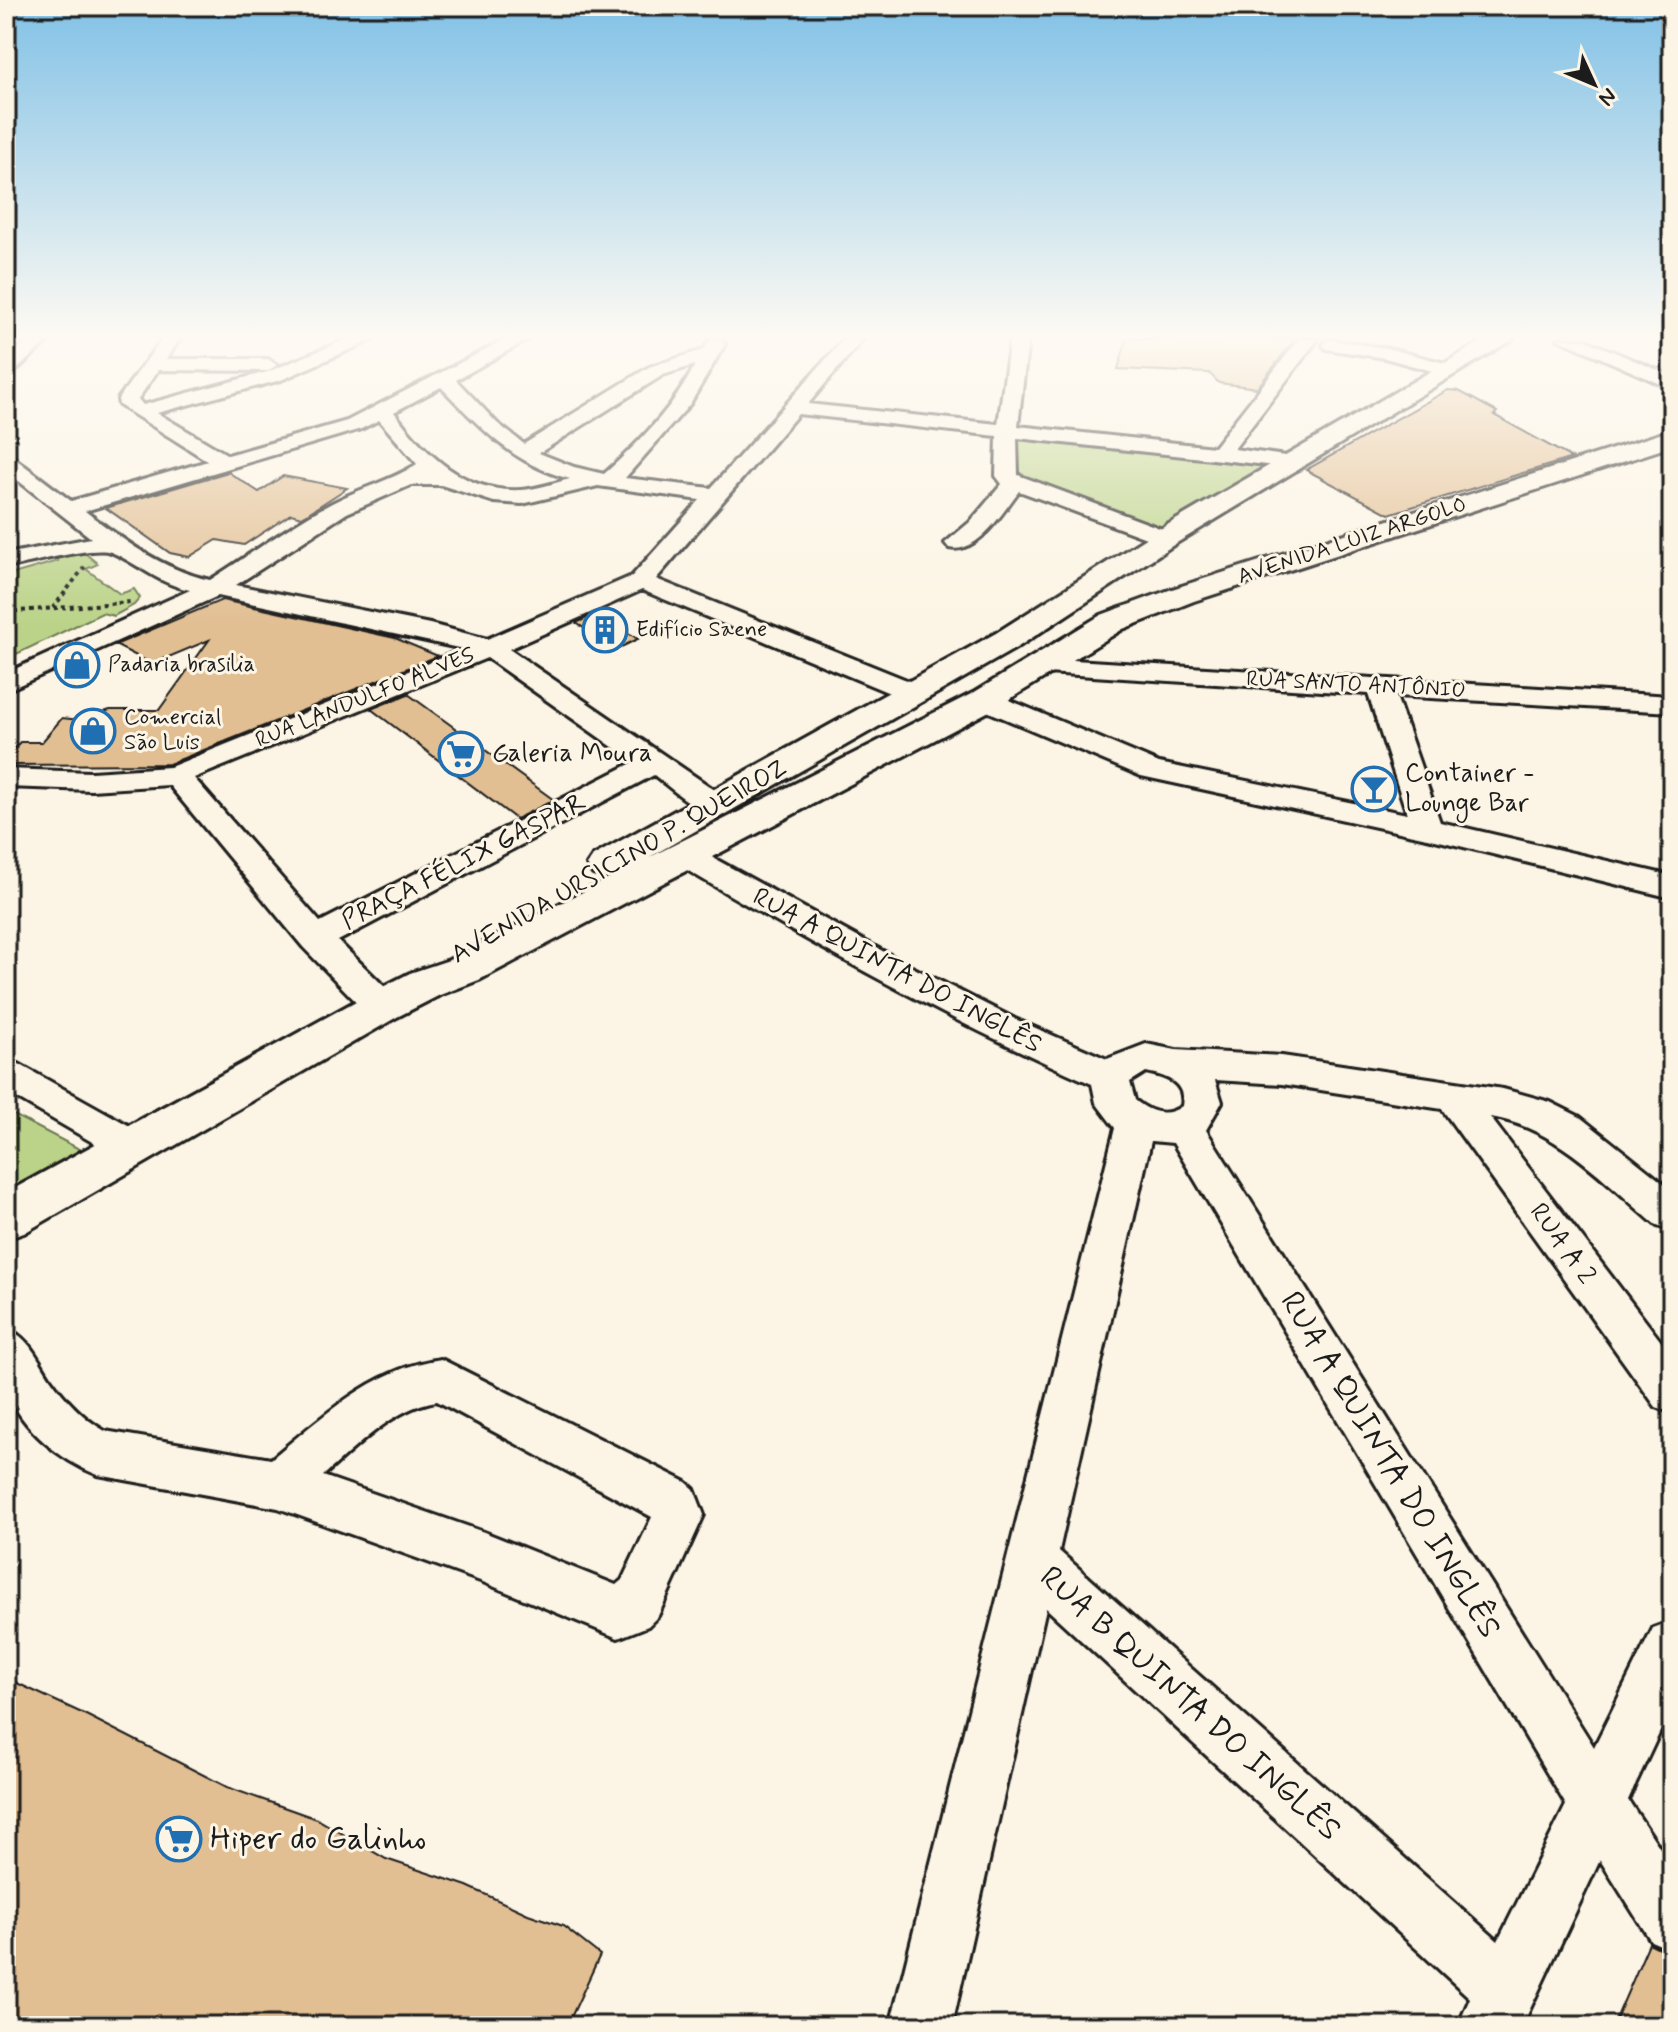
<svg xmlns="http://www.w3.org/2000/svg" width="1678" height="2032" viewBox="0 0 1678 2032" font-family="Mynerve,sans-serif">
	<rect width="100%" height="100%" fill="#fcf5e5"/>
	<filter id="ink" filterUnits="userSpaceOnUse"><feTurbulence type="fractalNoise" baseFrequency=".0125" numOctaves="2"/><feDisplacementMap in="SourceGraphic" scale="16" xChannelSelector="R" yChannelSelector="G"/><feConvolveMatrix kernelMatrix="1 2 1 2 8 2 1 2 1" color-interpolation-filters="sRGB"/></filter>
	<g filter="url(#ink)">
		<path fill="#bbd389" stroke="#6c7852" stroke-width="2" d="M1007,430L1294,462L1165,538L1014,483Z
			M74,552L86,554L98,564L86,569L120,594L134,589L140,598L134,605L114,616L102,613L6,659V576L58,561L56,557Z
			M6,1111L87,1153L6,1199Z"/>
		<path fill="#e2bf93" stroke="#1c1c1c" stroke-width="2" d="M1127,339H1295L1257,388L1219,383L1209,373L1118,369Z
			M1448,390L1459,391L1497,412L1494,415L1572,458L1389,514L1306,470Z
			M228,472L259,492L283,476L347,488L302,517L291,514L244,545L217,540L189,557L170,553L106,508Z
			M222,600L395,638L438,656L169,764L6,765V757L20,742H42L62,718L80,720L110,710H159L209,640L152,664L115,645Z
			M596,614L638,639L617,649L576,623Z
			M408,694L554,800L516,819L371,709Z
			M6,1678L84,1714L227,1787L317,1819L386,1859L467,1886L528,1914L563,1926L600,1955L567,2026H6Z
			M1649,1943L1659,1948L1672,1968V2026H1613Z"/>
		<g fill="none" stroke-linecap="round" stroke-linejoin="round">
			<g stroke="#1c1c1c" stroke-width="6">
				<path id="minor" d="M30,339H50L13,373L6,375V359Z
					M162,339H180L166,359H268L277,365L268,371L158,370L138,399L143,405L267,372L348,339H374L281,380L157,413L228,455L347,421L506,339H529L456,380L497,423L524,444L649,367L703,350L710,340H722L725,344L690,404L625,478L711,488L844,339H863L808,404L998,424L1010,339H1028L1018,426L1214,447L1299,339H1318L1234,449L1301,458L1305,462L1301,466L1294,468L1017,438L1018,475L1173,533L1177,538L1173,543L1165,545L1019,491C1003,511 978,555 949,548L945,543L970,522L1002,484L996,476L997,436L798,414L656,579L924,687L928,693L924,699L914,701L904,699L642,590L509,649L725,797L729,804L725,811C699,817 674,790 654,775L338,941L395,997L400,1006L395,1015L382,1019L369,1015L303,947L169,785L91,790L6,787V769L91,772L170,767L463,649L218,596L6,691V673L190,590C159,584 139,564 111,552C94,545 27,564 6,568V554L91,538L6,471V455L13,457L71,501L208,461L119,405L118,399ZM695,365C674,407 639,443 604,474L574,467L539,453L663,375ZM441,387C481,428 513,464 570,479C554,483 537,489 521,490C464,493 425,454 394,412ZM379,420L417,464C391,481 360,488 332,503C290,525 251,554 210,580C163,570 123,540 85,511L361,429ZM411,485H441L494,502L522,504L598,486L700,500L632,576L487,639L430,624L236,585L347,513ZM487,658L634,762L320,922L194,778Z
					M1558,339H1583L1672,376V389Z
					M1332,340L1386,348L1457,366L1459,370L1450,376L1385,358L1326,349L1323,345L1326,341Z
					M1040,658L1672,696V712L1396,696L1440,822L1672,876V898L1427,838L1141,776L975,706L971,700L975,694L985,692L995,694L1159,763L1407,814L1368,694L1031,672L1027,666L1031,660Z
					M686,846L697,849L908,965L1015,1019L1107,1059L1146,1044L1176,1050L1282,1056L1503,1089L1550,1102L1580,1117L1672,1190V1231L1657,1226C1607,1184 1557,1127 1490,1117L1672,1356V1413L1656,1407L1442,1109L1282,1084L1215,1080L1222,1102L1206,1130L1594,1747L1653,1628L1672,1621V1706L1628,1800L1672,1866V1950L1651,1941L1600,1860L1522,2026H1458L1470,1998L1046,1608L952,2026H890L1115,1128L1096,1103L1092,1084C948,1021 811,943 675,863L670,856L675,849ZM1146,1072C1166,1076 1186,1082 1182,1106C1166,1118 1149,1112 1135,1100L1130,1082ZM1151,1141L1173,1143L1566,1805L1498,1941L1059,1551Z
					M6,1060L19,1064L146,1135L152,1146L146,1157L132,1162L118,1157L6,1092Z
					M6,1328C29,1337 37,1358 50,1378C65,1399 82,1418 105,1431L271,1459C321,1418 373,1368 441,1359L686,1482L694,1489L704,1515L658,1616L648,1626L618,1638L483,1582L278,1508L98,1475C60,1460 23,1430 7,1391C1,1374 6,1346 6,1328ZM437,1401L652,1517L622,1580L616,1585L484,1532L323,1476C355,1448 394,1407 437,1401Z"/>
			</g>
			<g stroke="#1c1c1c" stroke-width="6">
				<path id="major" d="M1486,339H1513L1175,544L1018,647L648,858L973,693L1101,615L1172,589L1672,430V446L1194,601L1123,629L997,707L479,980L440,995L397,1017L24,1233L6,1239V1193L367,995L410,973L449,960L614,876L607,877L593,874L587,865L593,856L996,633L1155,532Z"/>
			</g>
			<path stroke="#1c1c1c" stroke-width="4" stroke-dasharray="4 4" stroke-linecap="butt" d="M53,608L86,565
				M6,612L131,602"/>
			<use href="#minor" fill="#fcf5e5" fill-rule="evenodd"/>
			<use href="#major" fill="#fcf5e5" fill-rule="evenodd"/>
		</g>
	</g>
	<linearGradient id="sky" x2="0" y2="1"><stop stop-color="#81c1e6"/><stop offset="0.54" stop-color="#fefaf3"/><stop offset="1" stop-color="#fefaf3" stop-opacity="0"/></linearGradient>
	<rect width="1678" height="624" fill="url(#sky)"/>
	<defs>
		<g id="building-ring" transform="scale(2.3)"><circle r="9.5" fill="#fcf5e5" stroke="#1f6fb2" stroke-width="1.5"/><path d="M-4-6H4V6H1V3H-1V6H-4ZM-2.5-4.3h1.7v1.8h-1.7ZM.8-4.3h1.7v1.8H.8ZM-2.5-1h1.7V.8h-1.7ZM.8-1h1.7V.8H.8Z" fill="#1f6fb2"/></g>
		<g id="shop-ring" transform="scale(2.3)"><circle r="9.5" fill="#fcf5e5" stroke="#1f6fb2" stroke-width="1.5"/><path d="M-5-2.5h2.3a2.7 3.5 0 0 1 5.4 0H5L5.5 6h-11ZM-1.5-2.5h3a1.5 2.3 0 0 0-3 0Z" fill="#1f6fb2"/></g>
		<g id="supermarket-ring" transform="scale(2.3)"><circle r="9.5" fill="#fcf5e5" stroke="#1f6fb2" stroke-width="1.5"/><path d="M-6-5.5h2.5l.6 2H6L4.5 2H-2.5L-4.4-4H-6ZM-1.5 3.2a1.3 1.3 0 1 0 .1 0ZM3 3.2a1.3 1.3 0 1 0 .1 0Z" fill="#1f6fb2"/></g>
		<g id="bar-ring" transform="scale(2.3)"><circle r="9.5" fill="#fcf5e5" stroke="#1f6fb2" stroke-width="1.5"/><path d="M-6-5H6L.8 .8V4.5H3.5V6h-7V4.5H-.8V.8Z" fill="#1f6fb2"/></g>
	</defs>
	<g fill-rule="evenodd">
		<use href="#building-ring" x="605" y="630"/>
		<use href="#shop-ring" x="77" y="665"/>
		<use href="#shop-ring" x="93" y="731"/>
		<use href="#supermarket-ring" x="461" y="754"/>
		<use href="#bar-ring" x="1374" y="789"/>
		<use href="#supermarket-ring" x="179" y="1839"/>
	</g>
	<g text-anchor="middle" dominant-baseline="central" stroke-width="6" stroke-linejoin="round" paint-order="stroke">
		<g font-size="22" fill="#1c1c1c" stroke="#fcf5e5">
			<text transform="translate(1352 541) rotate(-18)">AVENIDA LUIZ ARGOLO</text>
			<text transform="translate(1356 685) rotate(3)">RUA SANTO ANTÔNIO</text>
			<text transform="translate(365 698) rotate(-22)">RUA LANDULFO ALVES</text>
		</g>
		<g font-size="22" fill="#1c1c1c" stroke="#fcf5e5" text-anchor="start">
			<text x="636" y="630">Edifício Saene</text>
			<text x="108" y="665">Padaria brasilia</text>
			<text x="124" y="718">Comercial<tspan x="124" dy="25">São Luis</tspan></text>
		</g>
		<g font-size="26" fill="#1c1c1c" stroke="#fcf5e5" text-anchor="start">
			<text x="492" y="754">Galeria Moura</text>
			<text x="1405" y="774">Container -<tspan x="1405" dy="30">Lounge Bar</tspan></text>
		</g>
		<g font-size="26" fill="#1c1c1c" stroke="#fcf5e5">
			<text transform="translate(464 862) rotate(-27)">PRAÇA FÉLIX GASPAR</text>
			<text transform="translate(619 862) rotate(-30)">AVENIDA URSICINO P. QUEIROZ</text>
			<text transform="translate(897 971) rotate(28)">RUA A QUINTA DO INGLÊS</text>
			<text transform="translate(1562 1244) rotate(54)">RUA A 2</text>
		</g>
		<g font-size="32" fill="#1c1c1c" stroke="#fcf5e5">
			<text transform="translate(1390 1465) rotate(59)">RUA A QUINTA DO INGLÊS</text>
			<text transform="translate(1190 1704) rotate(42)">RUA B QUINTA DO INGLÊS</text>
		</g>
		<g font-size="32" fill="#1c1c1c" stroke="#fcf5e5" text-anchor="start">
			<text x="210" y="1839">Hiper do Galinho</text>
		</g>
	</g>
	<rect width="1678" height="2032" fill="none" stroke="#fcf5e5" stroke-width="32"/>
	<rect x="16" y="16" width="1646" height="2000" fill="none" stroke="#1c1c1c" stroke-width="3" filter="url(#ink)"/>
	<g transform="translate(1594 84) rotate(134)" stroke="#fcf5e5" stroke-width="6" paint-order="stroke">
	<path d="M0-6L14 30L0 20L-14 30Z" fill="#1c1c1c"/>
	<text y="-12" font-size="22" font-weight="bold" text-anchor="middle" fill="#1c1c1c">N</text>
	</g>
</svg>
